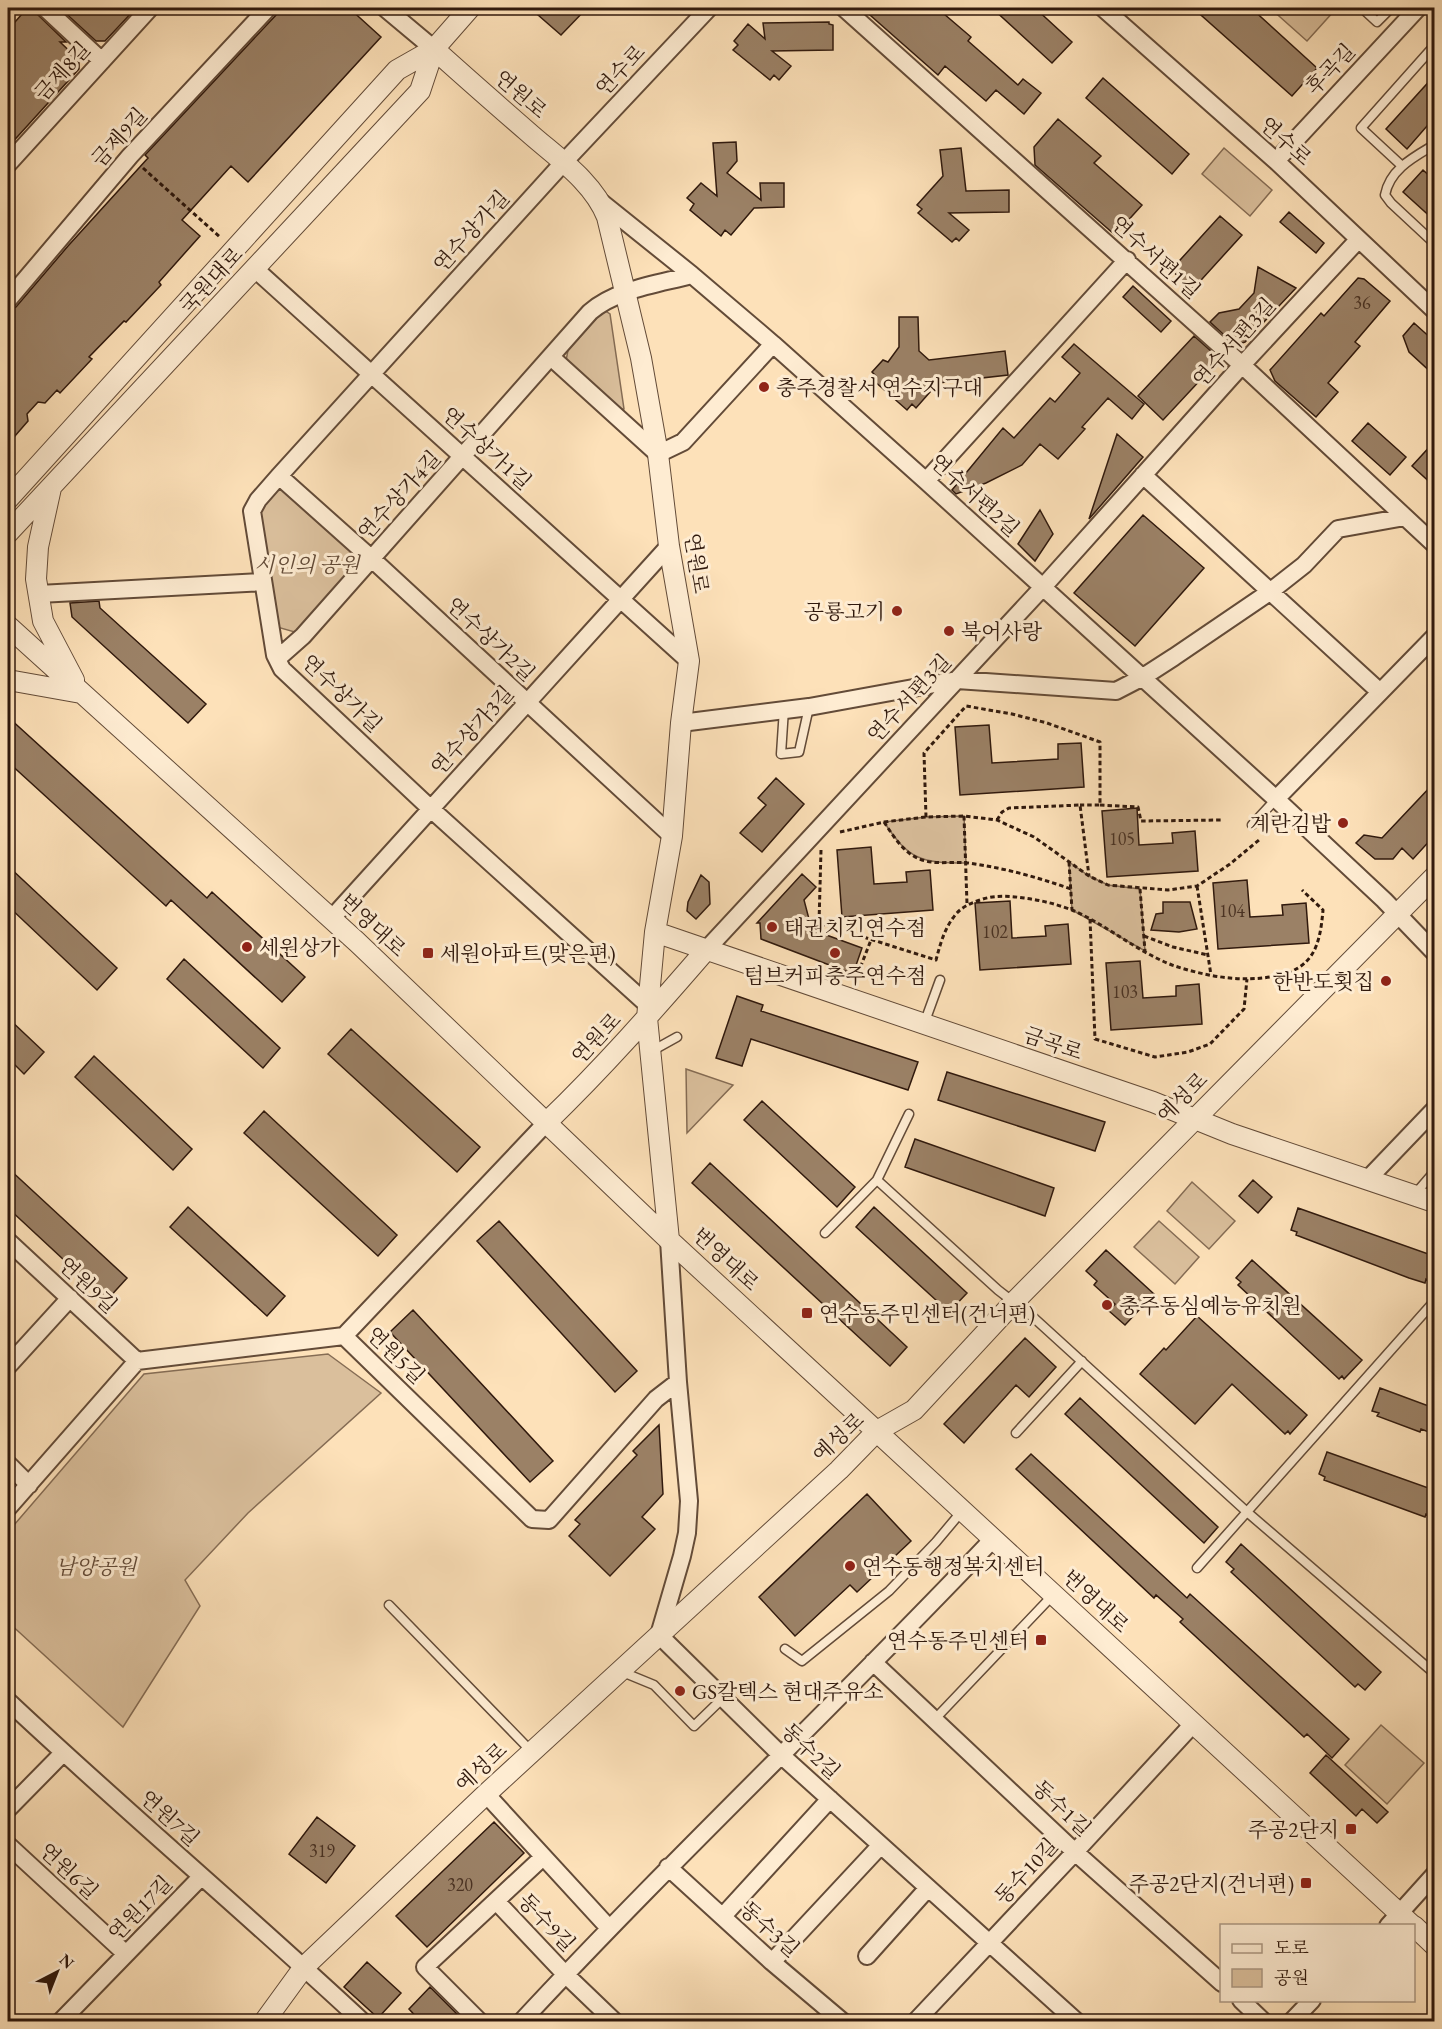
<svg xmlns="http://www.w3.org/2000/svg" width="1442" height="2029" viewBox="0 0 1442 2029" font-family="'EB Garamond','Noto Serif KR',serif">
	<rect width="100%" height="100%" fill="#fde1b9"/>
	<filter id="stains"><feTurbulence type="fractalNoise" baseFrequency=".00333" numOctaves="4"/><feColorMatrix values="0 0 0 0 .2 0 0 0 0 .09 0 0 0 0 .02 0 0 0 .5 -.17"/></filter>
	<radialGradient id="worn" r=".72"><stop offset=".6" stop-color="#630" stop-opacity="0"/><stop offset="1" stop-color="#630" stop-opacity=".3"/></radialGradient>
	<path fill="#dabf9c" stroke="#856c54" stroke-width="1.5" d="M1270,8H1330L1334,11L1307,41Z
		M1224,148L1272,190L1250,216L1202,174Z
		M604,310L610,314L624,409L619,410L566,361L568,350Z
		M280,485L364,562L298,633L277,627L258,511Z
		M964,816L966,863C921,863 909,860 884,822L926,817Z
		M1069,862L1089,876L1108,885L1140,889L1145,951L1072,910Z
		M686,1069L733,1085L687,1133Z
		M1192,1182L1235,1221L1209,1249L1167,1211Z
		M1159,1221L1199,1257L1175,1284L1134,1247Z
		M328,1354L381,1393L248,1513L185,1580L200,1606L123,1727L8,1622V1532L144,1374Z
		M1381,1725L1424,1763L1387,1804L1345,1765Z"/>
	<path fill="#9b8166" stroke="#30190d" stroke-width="1.5" d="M60,8H136L105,41H96Z
		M278,8H349L381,37L248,182L231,166L182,220L200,236L159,282L161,285L126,322L124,321L89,357L92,359L60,393L57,390L45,403L38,402L27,414L28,421L8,444V312L16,307L68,246L148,158L145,155L276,15Z
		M530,8H587L561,35Z
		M862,8H900L907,13L912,8H937L971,37L968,41L1018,85L1023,79L1041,93L1024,114L996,90L986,101L945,66L938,75Z
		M992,8H1035L1072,42L1052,63Z
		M1193,8H1251L1317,68L1292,96Z
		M36,13L66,42H60L79,60V69L8,147V30L22,14Z
		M829,22V24L833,25V50L772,51L791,66L779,80L774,75L770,80L733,50L738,45L734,41L748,24L765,39L763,23Z
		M1434,76V118L1407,149L1386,129Z
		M1103,78L1189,154L1172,174L1086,98Z
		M1058,119L1101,156L1094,163L1142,205L1115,235L1035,165L1034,147Z
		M736,142L737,161L727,173L761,200L760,183H784V207L754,208L731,235L725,230L721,236L690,210L694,204L687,198L701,183L717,196L713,143Z
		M961,148L966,191L1009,190V212L949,213L969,230L959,241L956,238L952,242L918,213L922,209L917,205L943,176L940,150Z
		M1423,170L1434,180V220L1403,192Z
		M1289,212L1324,243L1316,253L1280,222Z
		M1220,216L1242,235L1193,289L1171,270Z
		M1258,267L1296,288L1245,342L1235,345L1210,322L1219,313L1239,309L1254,293Z
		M1358,278L1364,279L1390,301L1355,342L1360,346L1328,383L1338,392L1316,417L1275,381L1270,370L1321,313L1324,316Z
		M1133,286L1171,321L1161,332L1123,297Z
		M899,317H918L919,351L929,360L1005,351L1008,375L938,383L916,408L912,404L907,410L873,380L876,376L872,372L883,360L888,362L899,347Z
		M1414,323L1434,341V375L1409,352L1403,336Z
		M1194,336L1212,352L1209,353L1218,361L1163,420L1138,396Z
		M1074,344L1144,404L1132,419L1108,398L1082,427L1085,429L1058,459L1040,444L1022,465L986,483L956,494L952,490L1003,428L1014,438L1050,398L1055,402L1080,373L1062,357Z
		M1368,423L1406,457L1390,475L1352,441Z
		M1117,434L1143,457L1089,519Z
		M1434,442V486L1412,466Z
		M1040,510L1053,534L1035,561L1018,544Z
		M1143,515L1204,568L1135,646L1074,593Z
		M99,601L100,608L206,704L188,723L72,617L70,603Z
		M8,717L207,898L212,892L305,977L282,1002L171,900L166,906L8,762Z
		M989,725L992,763L1058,759V744L1081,743L1084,787L960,795L955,727Z
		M776,778L804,804L762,852L740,833L766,805L758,798Z
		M1434,783V836L1413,859L1402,848L1393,859H1375L1356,843L1364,835L1382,838Z
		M1137,808L1139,845L1173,843L1172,833L1195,831L1198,871L1107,877L1102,811Z
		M871,847L874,884L907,882L906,872L930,870L933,910L842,917L837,850Z
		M8,866L117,968L97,990L8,906Z
		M802,874L816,887L804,900L809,919L788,921L862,948L853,974L761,939L760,923H757Z
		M701,875L709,882L710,904L696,919L687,911L688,902Z
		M1247,880L1250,917L1283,915L1282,905L1306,903L1309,943L1218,949L1213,883Z
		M1010,901L1012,938L1046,936L1045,926L1068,924L1071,964L980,970L975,903Z
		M1163,902H1190L1197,929L1179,932L1151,930L1156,914L1163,913Z
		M184,959L280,1048L263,1068L167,979Z
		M1140,961L1143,998L1176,996V986L1199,984L1202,1024L1111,1030L1106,963Z
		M737,996L763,1005L761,1011L918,1062L908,1090L751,1039L742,1066L716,1058Z
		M8,1018L44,1052L24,1074L8,1058Z
		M351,1029L480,1147L457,1172L328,1054Z
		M94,1056L192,1149L173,1170L75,1077Z
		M947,1072L1105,1122L1095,1151L938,1100Z
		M762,1101L855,1187L837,1207L744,1120Z
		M264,1111L397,1235L378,1256L244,1133Z
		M915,1139L1054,1188L1045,1216L905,1167Z
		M710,1163L907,1347L890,1366L692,1183Z
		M8,1168L127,1278L107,1300L8,1208Z
		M1253,1180L1272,1197L1258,1213L1239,1196Z
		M188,1207L285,1296L267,1316L170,1227Z
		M874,1207L967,1293L949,1312L856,1227Z
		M1298,1208L1434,1256V1268L1430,1282L1426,1279L1425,1283L1409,1278L1296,1235L1297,1232L1291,1230Z
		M499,1221L637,1371L615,1392L477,1241Z
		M1106,1250L1154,1294L1125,1325L1109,1311L1115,1304L1094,1285L1097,1281L1086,1271Z
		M1252,1260L1362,1360L1344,1379L1342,1376L1339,1379L1238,1285L1241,1282L1236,1278Z
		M413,1310L553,1461L530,1482L390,1332Z
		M1197,1316L1307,1415L1290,1434L1288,1431L1285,1434L1232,1384L1195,1424L1140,1374L1164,1348L1166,1350Z
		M1025,1338L1056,1367L1029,1397L1016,1385L964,1443L944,1424Z
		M1380,1388L1434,1408V1434L1421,1429L1420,1432L1377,1416L1379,1413L1372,1411Z
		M1080,1398L1218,1527L1204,1543L1065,1414Z
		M659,1425L663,1494L642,1517L655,1529L610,1576L569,1536L580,1524L575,1520L637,1455L633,1451Z
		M1327,1452L1434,1490V1517L1426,1514L1425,1517L1324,1480L1325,1477L1319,1474Z
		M1031,1454L1187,1598L1190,1594L1349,1739L1332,1758L1307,1734L1304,1737L1289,1723L1180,1622L1183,1619L1156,1595L1154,1598L1016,1469Z
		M867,1494L911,1541L857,1592L850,1585L795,1636L759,1597Z
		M1241,1544L1381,1672L1365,1690L1358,1684L1355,1687L1231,1572L1234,1569L1226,1562Z
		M1326,1755L1388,1812L1377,1823L1362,1809L1356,1816L1310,1773Z
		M317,1817L355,1846L326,1883L289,1854Z
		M494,1822L524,1853L427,1947L396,1916Z
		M367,1962L401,1993L378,2018L344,1987Z
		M430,1987L465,2022H421L409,2009Z"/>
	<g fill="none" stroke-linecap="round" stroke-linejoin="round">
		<g stroke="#634b38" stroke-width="11">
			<path id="service" d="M1364,10L1377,22L1391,8
				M1434,145C1414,157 1390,169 1385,195L1391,203L1434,243
				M1402,166L1361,128L1434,46
				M784,709L781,754L799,752L809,707
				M1252,825L1276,799
				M924,1024L940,980
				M650,1052L677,1037
				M877,1180L998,1290L1034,1318L1247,1512L1434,1673
				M1415,1194L1434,1172
				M825,1233L877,1180L909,1114
				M1016,1433L1082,1361
				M1197,1568L1431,1305
				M389,1605L532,1752
				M785,1649L802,1661L889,1591L936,1542L962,1511
				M620,1671L654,1685L694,1726L723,1698
				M935,1719L1053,1595"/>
		</g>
		<g stroke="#634b38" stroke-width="20">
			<path id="minor" d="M45,8L102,61
				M385,8L434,49
				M844,8L1242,365L1434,544
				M1103,8L1276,161L1434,310
				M1276,161L1418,8
				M8,164L150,8
				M601,202L692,275
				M255,269L689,661
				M8,300L130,156L268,8
				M551,357L658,454L683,442L773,344
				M1143,475L1380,692
				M279,476L372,559L672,836
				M926,481L1127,260
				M39,594L263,582
				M277,659L303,636L590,312C617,289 658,284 692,275L773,344L926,481L1276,799L1384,900L1434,952
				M681,723L809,707L957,680L1116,691L1143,677L1174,657L1271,591L1304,565L1338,529L1405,517
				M1276,799L1434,637
				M332,918L669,546
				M706,950L1043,587L1242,365L1358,240
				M648,1005L431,809L282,669L275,655L252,511L258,500L279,476L563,163L709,8
				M1367,1180L1434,1110
				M669,1240L678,1382L689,1501L687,1533L682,1556L659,1635L781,1755L1077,2022
				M8,1241L137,1361
				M344,1336L532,1519L549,1520L656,1399L678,1382
				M344,1336L547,1122
				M8,1366L70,1298
				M8,1464L29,1485
				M8,1508L137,1361L344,1336
				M873,1662L1075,1852L1222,1983
				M8,1701C124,1810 246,1913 363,2022
				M486,1794L609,1928
				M8,1809L63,1753
				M8,1845L126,1954
				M668,1867L772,1962L843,2022
				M496,1901L565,1974L615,2022
				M723,1916L830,1799
				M1388,1926L1434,1875
				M867,1956L928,1888
				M772,1962L881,1845
				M1241,2000L1264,2022
				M60,2022L201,1877
				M480,2022L425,1967L543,1857
				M521,2022C674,1857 838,1703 993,1539
				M915,2022L1075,1852L1193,1724
				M1291,2022L1312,2000"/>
		</g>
		<g stroke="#634b38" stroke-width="22">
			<path id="tertiary" d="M434,49C465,77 497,105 528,132C556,157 593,181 607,217L641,358L658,454L669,546L689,661L681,723L672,836L655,932L647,1018L669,1240
				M51,488L38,547L36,579L43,621L74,680
				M8,499L397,70L434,49L470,8
				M8,533L420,91L434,49
				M8,626L357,942L669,1240L1413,1926
				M8,680L81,693
				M655,932L1153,1102L1232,1134L1434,1202
				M547,1122C603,1068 655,1009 706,950
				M1414,1926L1434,1945
				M264,2022L304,1967L486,1794L839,1470L877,1431L914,1410L1015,1301L1434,877"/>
		</g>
		<path stroke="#30190d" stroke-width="3" stroke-dasharray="4.5 3" stroke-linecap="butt" d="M143,168L220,237
			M1100,805L1138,807L1141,821L1222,820
			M964,816L967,904
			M926,817L924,753L966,706L1012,714L1047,723L1100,742V805H1080
			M997,820L1002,812L1009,808L1080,805L1089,876
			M884,822C894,837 904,854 922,860C937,865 953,861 968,863C1004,868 1037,877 1071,889
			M840,832L884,822L926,817L964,816L997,820L1034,837L1089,876L1108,885L1168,890L1197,886L1230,864L1259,840
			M821,850L819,923L936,960C940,945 944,930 953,918C960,907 971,903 983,899C996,895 1010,896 1024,898C1040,900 1056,904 1072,910C1107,925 1136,951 1172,965C1204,976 1242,983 1275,976C1314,969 1320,945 1323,910L1302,890
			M1069,862L1072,910
			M1197,886L1211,975
			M1140,889L1145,951
			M1090,919L1095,1039L1155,1057L1188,1052L1210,1044L1244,1009L1247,979
			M1144,936L1173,947L1208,955
			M855,981L871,940"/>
		<use href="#service" stroke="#feecd2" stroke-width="8"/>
		<use href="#minor" stroke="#feecd2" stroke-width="16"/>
		<use href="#tertiary" stroke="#feecd2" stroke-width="20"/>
	</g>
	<g fill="#8f2418" stroke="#feecd2" stroke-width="2">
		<circle cx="764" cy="387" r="6"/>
		<circle cx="897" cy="611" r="6"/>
		<circle cx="949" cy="631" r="6"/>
		<circle cx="1343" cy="823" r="6"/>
		<circle cx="772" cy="927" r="6"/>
		<circle cx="247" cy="947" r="6"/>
		<rect x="422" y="947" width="12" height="12" rx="3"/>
		<circle cx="835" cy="953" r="6"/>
		<circle cx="1386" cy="981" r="6"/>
		<circle cx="1107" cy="1305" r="6"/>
		<rect x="801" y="1307" width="12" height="12" rx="3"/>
		<circle cx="850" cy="1566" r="6"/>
		<rect x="1035" y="1634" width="12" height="12" rx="3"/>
		<circle cx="680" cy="1691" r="6"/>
		<rect x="1345" y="1823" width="12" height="12" rx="3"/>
		<rect x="1300" y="1877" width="12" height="12" rx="3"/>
	</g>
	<g text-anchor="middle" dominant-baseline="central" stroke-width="6" stroke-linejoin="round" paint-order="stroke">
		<g font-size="18" fill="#4b3323">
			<text x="1362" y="302">36</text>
			<text x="1122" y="838">105</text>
			<text x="1232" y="910">104</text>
			<text x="995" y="931">102</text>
			<text x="1125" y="991">103</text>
			<text x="322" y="1850">319</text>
			<text x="460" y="1884">320</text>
		</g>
		<g font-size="21" fill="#30190d" stroke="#feecd2">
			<text transform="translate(1330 69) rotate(-47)">후곡길</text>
			<text transform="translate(620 70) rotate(-47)">연수로</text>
			<text transform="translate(62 71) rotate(-48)">금제8길</text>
			<text transform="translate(521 94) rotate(41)">연원로</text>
			<text transform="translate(119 137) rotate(-48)">금제9길</text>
			<text transform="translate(1286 141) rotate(42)">연수로</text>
			<text transform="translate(471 231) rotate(-48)">연수상가길</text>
			<text transform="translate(1156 257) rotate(42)">연수서편1길</text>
			<text transform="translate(211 280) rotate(-47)">국원대로</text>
			<text transform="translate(1234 342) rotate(-48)">연수서편3길</text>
			<text transform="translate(487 448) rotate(42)">연수상가1길</text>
			<text transform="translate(399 495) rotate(-48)">연수상가4길</text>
			<text transform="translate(975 495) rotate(42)">연수서편2길</text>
			<text transform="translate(697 563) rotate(81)">연원로</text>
			<text transform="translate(491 639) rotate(43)">연수상가2길</text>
			<text transform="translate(342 693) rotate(44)">연수상가길</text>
			<text transform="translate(909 698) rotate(-47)">연수서편3길</text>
			<text transform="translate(472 730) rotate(-48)">연수상가3길</text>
			<text transform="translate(373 925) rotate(43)">번영대로</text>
			<text transform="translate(596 1038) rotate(-47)">연원로</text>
			<text transform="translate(1053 1043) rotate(19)">금곡로</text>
			<text transform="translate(1182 1097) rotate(-45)">예성로</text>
			<text transform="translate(726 1259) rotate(43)">번영대로</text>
			<text transform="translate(88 1285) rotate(43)">연원9길</text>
			<text transform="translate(396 1355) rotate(44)">연원5길</text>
			<text transform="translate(838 1437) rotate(-43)">예성로</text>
			<text transform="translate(1096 1601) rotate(43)">번영대로</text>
			<text transform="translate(811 1751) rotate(43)">동수2길</text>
			<text transform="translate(481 1767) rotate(-43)">예성로</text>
			<text transform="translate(1062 1808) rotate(43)">동수1길</text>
			<text transform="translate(170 1818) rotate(42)">연원7길</text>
			<text transform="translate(69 1871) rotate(43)">연원6길</text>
			<text transform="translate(1026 1871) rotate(-47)">동수10길</text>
			<text transform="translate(140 1908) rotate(-46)">연원17길</text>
			<text transform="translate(547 1922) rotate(46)">동수9길</text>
			<text transform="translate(770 1929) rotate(42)">동수3길</text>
		</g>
		<g font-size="21" fill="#30190d" stroke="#feecd2" text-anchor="start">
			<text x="776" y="387">충주경찰서 연수지구대</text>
			<text x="885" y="611" text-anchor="end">공룡고기</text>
			<text x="961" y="631">북어사랑</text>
			<text x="1331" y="823" text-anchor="end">계란김밥</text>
			<text x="784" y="927">태권치킨연수점</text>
			<text x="259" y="947">세원상가</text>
			<text x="440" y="953">세원아파트(맞은편)</text>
			<text x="835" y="975" text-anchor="middle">텀브커피충주연수점</text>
			<text x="1374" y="981" text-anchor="end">한반도횟집</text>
			<text x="1119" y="1305">충주동심예능유치원</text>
			<text x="819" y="1313">연수동주민센터(건너편)</text>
			<text x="862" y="1566">연수동행정복지센터</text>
			<text x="1029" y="1640" text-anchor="end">연수동주민센터</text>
			<text x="692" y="1691">GS칼텍스 현대주유소</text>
			<text x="1339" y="1829" text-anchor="end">주공2단지</text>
			<text x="1294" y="1883" text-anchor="end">주공2단지(건너편)</text>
		</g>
		<g font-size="21" font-style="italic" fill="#634b38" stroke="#feecd2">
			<text x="307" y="564">시인의 공원</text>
			<text x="96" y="1566">남양공원</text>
		</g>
	</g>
	<rect width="1442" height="2029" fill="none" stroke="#fde1b9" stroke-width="30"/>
	<rect x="9" y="9" width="1424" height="2011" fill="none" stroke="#30190d" stroke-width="3"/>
	<rect x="15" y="15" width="1412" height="1999" fill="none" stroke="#30190d" stroke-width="1.5"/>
	<rect x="1220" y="1924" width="195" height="78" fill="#feecd2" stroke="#ac9883" stroke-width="1.5"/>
	<rect x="1232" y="1944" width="30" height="9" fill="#feecd2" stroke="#ac9883" stroke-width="1.5"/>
	<text x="1274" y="1954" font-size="18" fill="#30190d">도로</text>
	<rect x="1232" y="1969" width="30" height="18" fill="#dabf9c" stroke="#ac9883" stroke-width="1.5"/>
	<text x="1274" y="1984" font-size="18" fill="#30190d">공원</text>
	<g transform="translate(57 1972) rotate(42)" stroke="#feecd2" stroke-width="4.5" paint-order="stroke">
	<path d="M0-4.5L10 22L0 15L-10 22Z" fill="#30190d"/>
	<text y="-9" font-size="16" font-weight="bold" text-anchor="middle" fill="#30190d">N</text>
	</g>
	<rect width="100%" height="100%" filter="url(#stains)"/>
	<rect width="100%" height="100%" fill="url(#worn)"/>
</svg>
